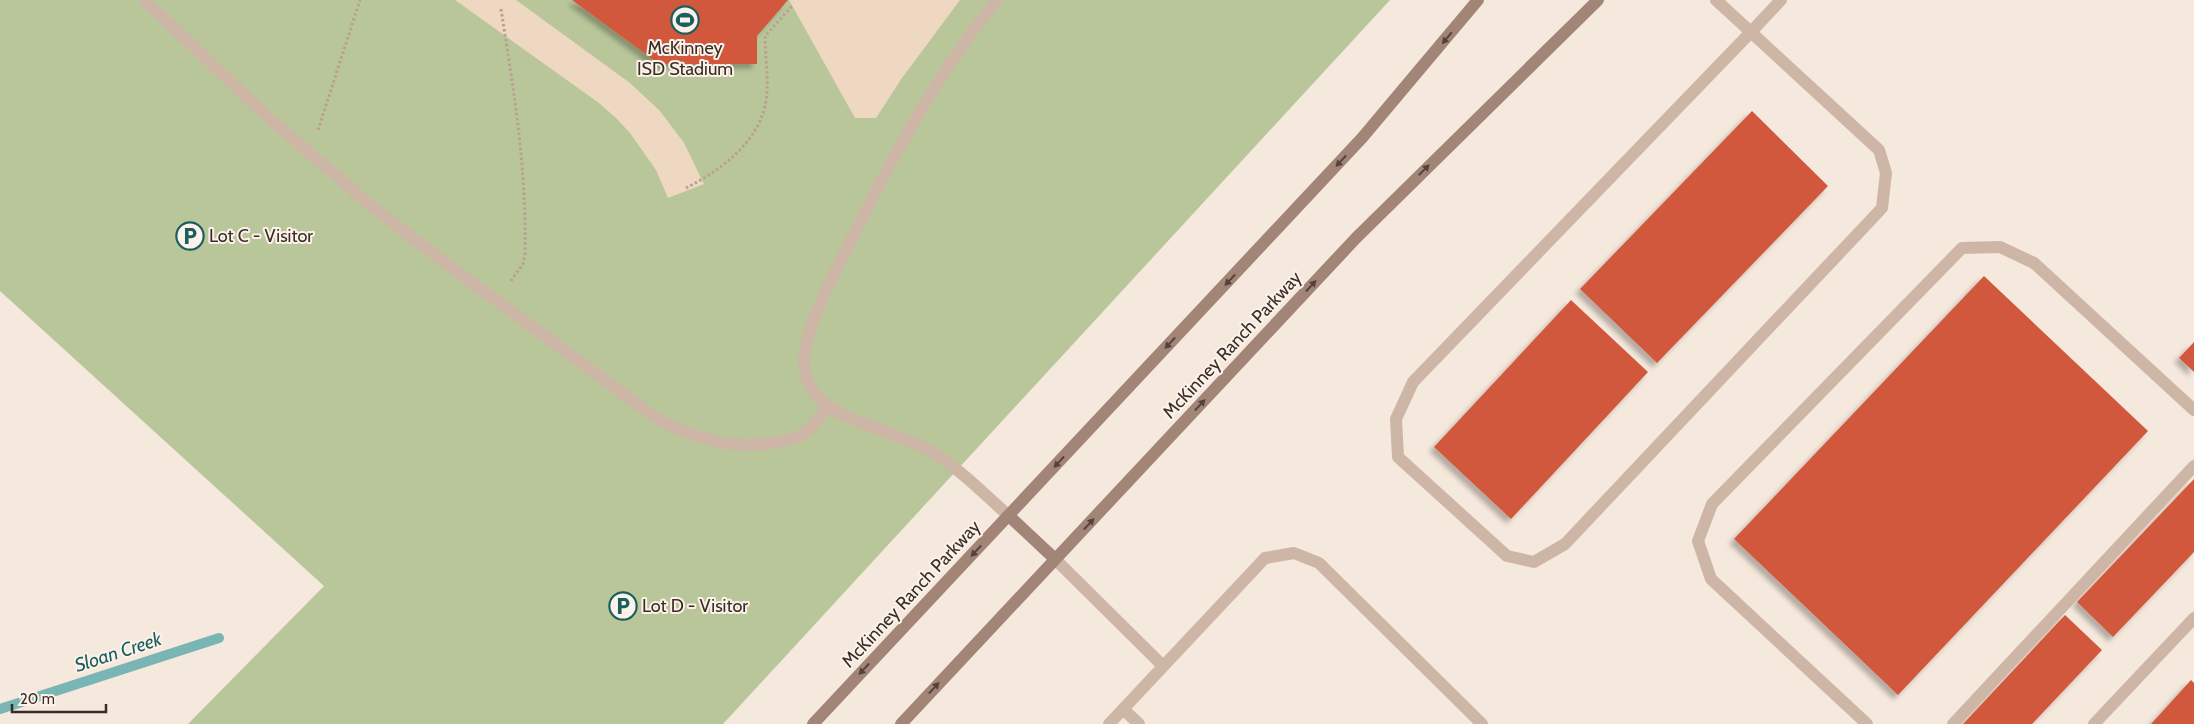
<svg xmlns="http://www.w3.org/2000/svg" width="2194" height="724" viewBox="0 0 2194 724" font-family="Cabin,sans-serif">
	<defs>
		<filter id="shadow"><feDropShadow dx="-4.5" dy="4.5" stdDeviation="2.5" flood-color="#0004"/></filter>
	</defs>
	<rect width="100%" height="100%" fill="#f5e8dc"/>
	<path fill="#b9c69a" d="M0,0H1390L723,724H188L324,586L0,291Z"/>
	<path fill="#eed8c1" d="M455,0H516L630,83L660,111L684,143L704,184L668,198L656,170L630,133L616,118L599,103Z
		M789,0H960L902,78L876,118H855Z"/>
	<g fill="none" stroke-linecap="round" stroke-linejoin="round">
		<path stroke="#78b5b4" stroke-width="10" d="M0,709L219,638"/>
	</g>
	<path fill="#d2593c" filter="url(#shadow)" d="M572,0H788L757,36V64H659Z
		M1752,111L1828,186L1657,363L1580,289Z
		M1984,276L2148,431L1898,695L1734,539Z
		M1571,300L1648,372L1511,519L1434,447Z
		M2194,342V372L2179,358Z
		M2194,479V552L2113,637L2077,602Z
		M2065,615L2102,650L2032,724H1963Z
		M2191,680L2194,683V724H2151Z"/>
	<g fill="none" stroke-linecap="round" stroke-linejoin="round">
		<path stroke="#baa090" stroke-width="3" stroke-dasharray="2.5 2.5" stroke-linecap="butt" d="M501,9C514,93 527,169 525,255L523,264L510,282
			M318,130L360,0
			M686,188C719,171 756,145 765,106C770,85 765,58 765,36L792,6"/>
		<path stroke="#ceb6a6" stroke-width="12" d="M144,0L269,118L370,205L455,270L659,420C696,439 731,449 773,443C783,441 794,440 803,434C813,427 821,416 829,406
			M997,0C935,76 890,162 847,248C831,280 804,329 804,364C804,376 809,386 816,395C839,422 895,431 927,449C958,467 983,493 1009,516
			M1716,0L1879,150L1886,173L1882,208L1565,544L1534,562L1507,556L1398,457L1396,419L1413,382L1751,32L1781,0
			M1867,724L1711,579L1698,541L1712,504L1962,248L2000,247L2034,263L2194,410
			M1953,724L2194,466
			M2094,724L2194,618"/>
		<path stroke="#ceb6a6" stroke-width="12" d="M1055,559L1162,665
			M1123,709L1139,724
			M1109,724L1265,558L1294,553L1319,563L1482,724"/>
		<path stroke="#a28577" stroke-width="12" d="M1009,516L1055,559
			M813,724L1362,138L1478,0
			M901,724L1356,238L1598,0"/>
	</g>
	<defs><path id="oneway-solid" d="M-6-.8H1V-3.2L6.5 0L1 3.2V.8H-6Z" transform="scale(1.25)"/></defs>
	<g fill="#54433c">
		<use href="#oneway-solid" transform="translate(1447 38) rotate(130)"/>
		<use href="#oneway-solid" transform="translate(1341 161) rotate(133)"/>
		<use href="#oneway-solid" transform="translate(1424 170) rotate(-45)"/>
		<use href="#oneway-solid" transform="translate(1230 280) rotate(133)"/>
		<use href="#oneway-solid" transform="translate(1311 286) rotate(-47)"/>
		<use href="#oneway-solid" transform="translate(1170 343) rotate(133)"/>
		<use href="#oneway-solid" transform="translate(1200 405) rotate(-47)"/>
		<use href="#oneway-solid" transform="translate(1059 462) rotate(133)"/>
		<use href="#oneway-solid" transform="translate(1089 524) rotate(-47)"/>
		<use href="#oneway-solid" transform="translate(976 551) rotate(133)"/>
		<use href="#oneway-solid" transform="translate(864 669) rotate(133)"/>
		<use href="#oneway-solid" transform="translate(934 688) rotate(-47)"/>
	</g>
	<defs>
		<g id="stadium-ring" transform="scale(1.4375)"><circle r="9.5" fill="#fcf2e9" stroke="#195f60" stroke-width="1.5"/><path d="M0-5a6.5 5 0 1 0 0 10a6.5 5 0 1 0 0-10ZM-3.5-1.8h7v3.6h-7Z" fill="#195f60"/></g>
		<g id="parking-ring" transform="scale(1.4375)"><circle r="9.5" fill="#fcf2e9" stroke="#195f60" stroke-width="1.5"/><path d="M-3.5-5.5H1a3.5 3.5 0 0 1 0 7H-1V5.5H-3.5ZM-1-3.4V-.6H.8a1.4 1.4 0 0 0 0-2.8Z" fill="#195f60"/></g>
	</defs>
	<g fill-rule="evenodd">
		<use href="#stadium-ring" x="685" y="20"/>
		<use href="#parking-ring" x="190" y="236"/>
		<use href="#parking-ring" x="623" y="606"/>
	</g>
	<g text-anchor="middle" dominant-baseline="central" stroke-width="4" stroke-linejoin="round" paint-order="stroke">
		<g font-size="18" fill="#3a2d28" stroke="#fcf2e9" text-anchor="start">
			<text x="685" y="48" text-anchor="middle">McKinney<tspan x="685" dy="21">ISD Stadium</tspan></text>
			<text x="209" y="236">Lot C - Visitor</text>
			<text x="642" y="606">Lot D - Visitor</text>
		</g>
		<g font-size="18" fill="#3a2d28" stroke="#fcf2e9">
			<text transform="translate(1232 345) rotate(-47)">McKinney Ranch Parkway</text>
			<text transform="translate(911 594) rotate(-47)">McKinney Ranch Parkway</text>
		</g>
		<g font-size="19" font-style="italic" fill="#195f60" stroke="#fcf2e9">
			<text transform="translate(118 652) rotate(-18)">Sloan Creek</text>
		</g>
	</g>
	<path d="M12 704v8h94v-8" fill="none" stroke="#3a2d28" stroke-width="2.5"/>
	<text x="20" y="704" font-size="15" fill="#3a2d28" stroke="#fcf2e9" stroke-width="4" paint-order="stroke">20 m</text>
</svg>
